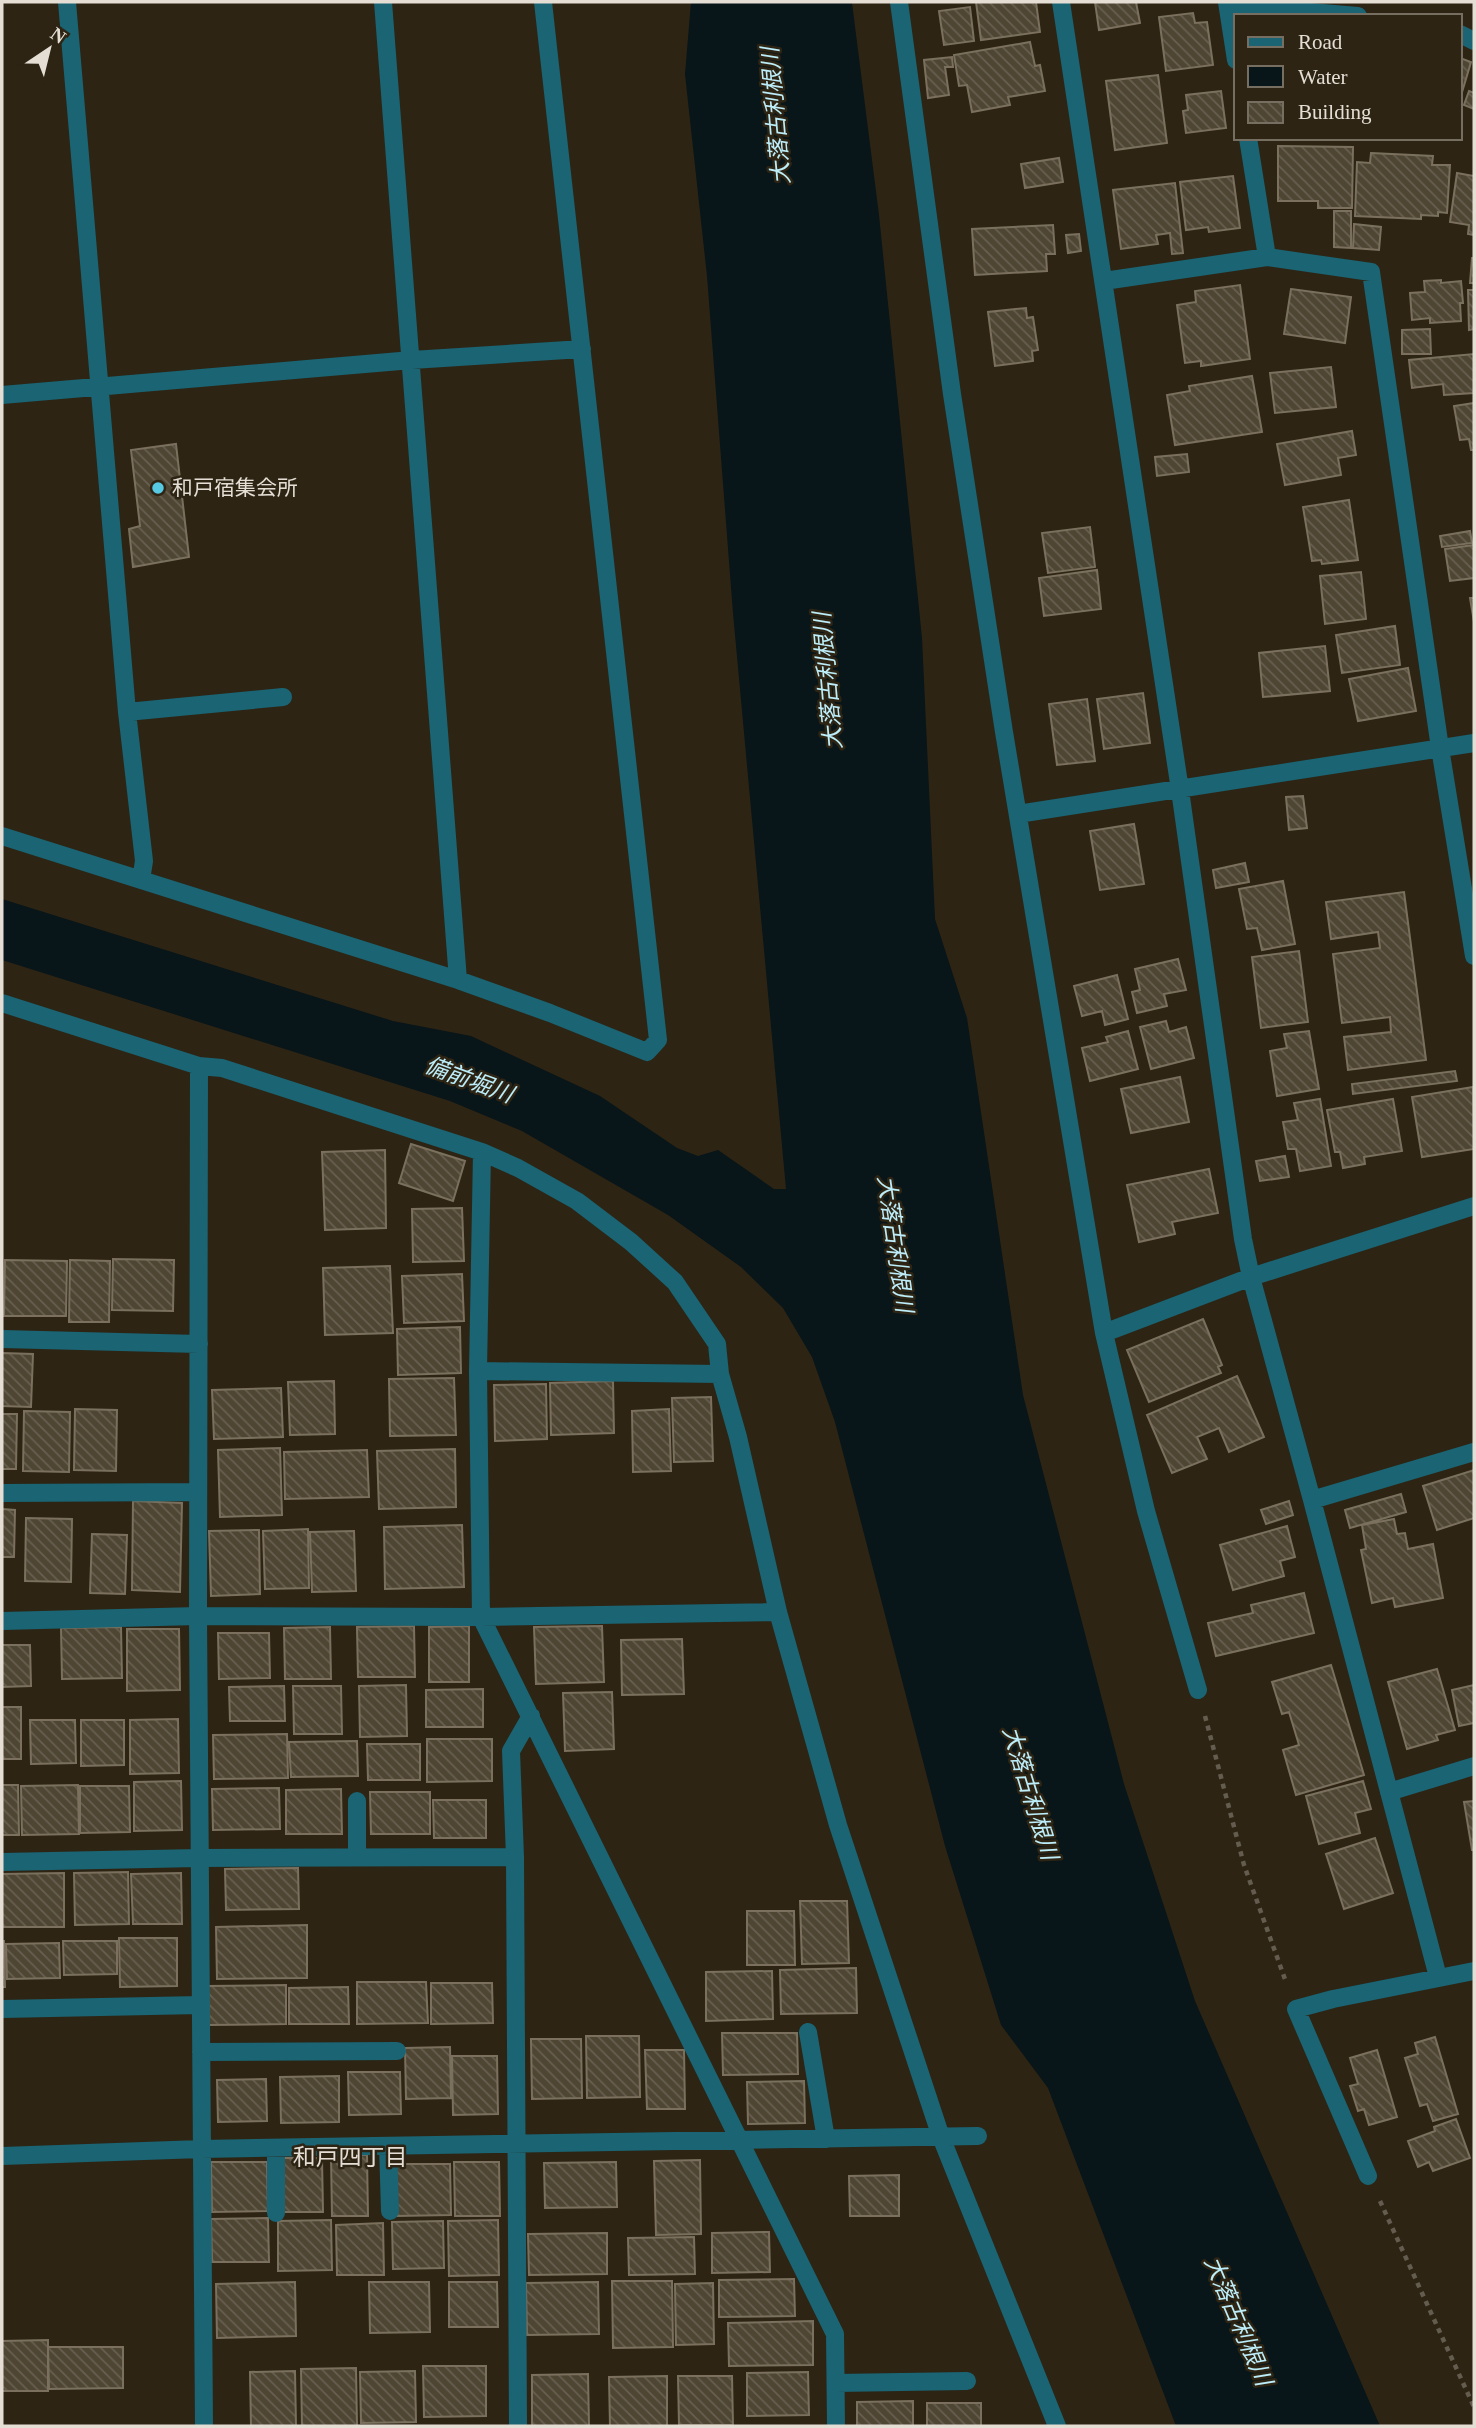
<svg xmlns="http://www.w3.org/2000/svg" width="1476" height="2428" viewBox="0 0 1476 2428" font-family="'Times New Roman','Noto Sans JP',serif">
	<defs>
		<pattern id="building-back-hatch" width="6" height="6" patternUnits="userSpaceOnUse" patternTransform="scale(1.75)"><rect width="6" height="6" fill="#4e4533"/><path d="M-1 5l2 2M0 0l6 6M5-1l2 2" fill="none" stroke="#675f50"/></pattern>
	</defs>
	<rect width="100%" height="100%" fill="#2d2414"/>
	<path fill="#081519" d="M691,2L852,3L879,215L922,638L935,919L967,1018L1023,1395L1124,1784L1195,2001L1380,2426H1176L1048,2088L1001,2025L945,1846L835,1422L812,1357L783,1308L741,1267L668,1215L522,1131L450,1101L2,960V899L393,1021L471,1036L600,1096L677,1148L698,1156L718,1150L774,1189H786L733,613L707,276L685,74Z"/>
	<path fill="url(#building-back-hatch)" stroke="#7a705d" stroke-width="2" d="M976,2H1036L1040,32L981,40Z
		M1095,2H1136L1140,23L1099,30Z
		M970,7L974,41L944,45L939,11Z
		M1193,13L1195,23L1207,22L1213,65L1166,71L1159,17Z
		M1030,42L1035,66L1040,65L1045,91L1008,97L1010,105L972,112L967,85L959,86L954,55Z
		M952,57L953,67H945L949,95L928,98L924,60Z
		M1460,58L1471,62L1460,99Z
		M1158,75L1167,143L1115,150L1106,81Z
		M1221,91L1226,128L1186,133L1183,111L1188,110L1186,95Z
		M1469,91L1474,93V109L1464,105Z
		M1278,146L1353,147L1352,208H1318V201H1278Z
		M1371,153L1433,156L1432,165H1450L1447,213L1438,212V216L1421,215V219L1355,216L1357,162L1370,163Z
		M1059,158L1063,182L1025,188L1021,164Z
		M1457,173L1474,176V235L1468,234L1469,225L1450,222Z
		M1233,176L1240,228L1209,232L1208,227L1186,230L1180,182Z
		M1175,183L1183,253L1172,254L1170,233L1156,235L1158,244L1121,249L1113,190Z
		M1334,211H1351V248L1334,247Z
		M1354,224L1381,227L1379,250L1353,248Z
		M1053,225L1055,254H1046L1047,271L975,275L972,229Z
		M1079,234L1081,251L1068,253L1066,235Z
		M1472,258H1474V283H1470Z
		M1441,280V283L1461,281L1463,303H1460L1461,321L1430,323V318L1412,320L1410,293L1425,292L1424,281Z
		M1240,285L1250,359L1201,366V361L1185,363L1177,305L1196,302L1195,291Z
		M1291,289L1351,297L1345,343L1284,334Z
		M1468,290H1474V329L1469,330Z
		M1026,308L1027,318L1033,317L1038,350L1032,351L1033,361L995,366L988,312Z
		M1430,329L1431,354H1402V330Z
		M1474,354V393L1444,395L1443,384L1412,388L1409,360Z
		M1331,367L1336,407L1275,413L1270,373Z
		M1252,376L1262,432L1175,445L1167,395L1190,391L1189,386Z
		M1474,403V450H1471L1469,439L1460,440L1454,406Z
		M1352,431L1356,455L1338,458L1341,475L1285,485L1277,444Z
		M176,444L189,557L133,567L129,529L140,526L131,450Z
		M1187,454L1189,472L1157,476L1155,457Z
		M1349,500L1358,560L1322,564L1321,560L1312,561L1303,507Z
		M1090,527L1095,567L1048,573L1042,533Z
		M1470,531L1472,543L1442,547L1440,536Z
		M1474,545V578L1450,581L1445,549Z
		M1097,570L1101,609L1044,616L1039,578Z
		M1361,572L1366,619L1325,624L1320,576Z
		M1470,598H1474V622Z
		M1395,626L1400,665L1342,673L1336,635Z
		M1325,646L1330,691L1263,697L1259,653Z
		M1408,668L1416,711L1358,721L1349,679Z
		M1143,693L1150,743L1104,749L1097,699Z
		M1087,699L1095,761L1057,765L1049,704Z
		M1303,796L1307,828L1289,830L1286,797Z
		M1134,824L1144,884L1100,890L1090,831Z
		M1245,863L1249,882L1216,888L1213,870Z
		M1283,881L1295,944L1262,950L1257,928L1247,929L1239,889Z
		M1404,892L1426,1060L1348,1070L1344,1037L1391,1032L1390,1017L1342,1023L1333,954L1380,948L1378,932L1331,939L1326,902Z
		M1299,951L1308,1022L1261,1028L1252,957Z
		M1178,959L1186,990L1164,994L1167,1006L1137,1013L1132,992L1140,990L1135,969Z
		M1117,975L1128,1019L1105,1025L1102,1011L1082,1016L1074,986Z
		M1166,1021L1169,1032L1186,1027L1194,1058L1151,1069L1140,1027Z
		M1128,1031L1138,1069L1090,1081L1082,1048L1108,1042L1106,1037Z
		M1309,1031L1319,1089L1277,1096L1270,1051L1287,1048L1284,1034Z
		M1455,1071L1457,1081L1353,1094L1352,1084Z
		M1180,1077L1189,1122L1131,1133L1121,1089Z
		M1473,1087L1474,1149L1422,1157L1412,1097Z
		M1320,1099L1331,1166L1300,1171L1296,1149H1288L1283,1122L1298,1120L1294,1103Z
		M1393,1099L1402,1151L1364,1157L1365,1164L1343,1168L1340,1152H1335L1327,1110Z
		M411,1144L465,1161L453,1201L399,1183Z
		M385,1150L386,1228L325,1230L322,1152Z
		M1285,1156L1289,1177L1260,1181L1256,1161Z
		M1209,1169L1218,1213L1172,1222L1175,1234L1139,1242L1127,1185Z
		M462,1208L464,1261L413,1262L412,1209Z
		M113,1259L174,1260L173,1311L112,1310Z
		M5,1260L67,1261L66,1316H4Z
		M70,1260L110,1261L109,1322H69Z
		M390,1266L393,1333L325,1335L323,1268Z
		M462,1274L464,1321L404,1323L402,1276Z
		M1203,1319L1222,1365L1218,1367L1221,1373L1149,1402L1127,1350Z
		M460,1327L461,1373L398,1375L397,1329Z
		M2,1353L33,1354L31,1407L2,1406Z
		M1237,1376L1264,1437L1229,1452L1219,1428L1197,1437L1207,1459L1172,1473L1147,1415Z
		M454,1378L456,1435L390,1436L389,1379Z
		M334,1381L335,1434L290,1435L288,1382Z
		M613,1381L614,1433L551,1435L550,1383Z
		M546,1384L547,1439L495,1441L494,1385Z
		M281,1388L283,1437L214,1439L212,1390Z
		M711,1397L713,1461L674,1462L672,1398Z
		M75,1409L117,1410L116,1471L74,1470Z
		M669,1409L671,1471L633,1472L632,1411Z
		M24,1411L70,1412L69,1472L23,1471Z
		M2,1414H17L16,1469H2Z
		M280,1448L282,1515L220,1517L218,1450Z
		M455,1449L456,1507L379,1509L377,1451Z
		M367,1450L369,1497L285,1499L284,1452Z
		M1474,1470V1518L1437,1530L1423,1486Z
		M1401,1494L1406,1512L1350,1528L1345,1510Z
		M133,1501L182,1503L180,1592L132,1590Z
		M1289,1501L1293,1515L1266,1524L1261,1510Z
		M2,1509L15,1510L14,1557H2Z
		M26,1518L72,1519L71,1582L25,1581Z
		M1394,1519L1397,1534L1405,1533L1408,1549L1433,1544L1443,1598L1395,1607L1393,1598L1372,1603L1361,1550L1366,1549L1362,1525Z
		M462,1525L464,1587L385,1589L384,1527Z
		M1287,1526L1295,1557L1280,1561L1284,1576L1233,1590L1220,1545Z
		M308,1529L309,1588L265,1589L263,1531Z
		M259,1530L260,1594L211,1596L209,1531Z
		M354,1531L356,1591L312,1592L310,1532Z
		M92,1534L127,1535L125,1594L90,1593Z
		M1304,1593L1314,1633L1216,1656L1208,1623L1253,1613L1251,1605Z
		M414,1626L415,1677H358L357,1627Z
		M469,1626V1682H429V1627Z
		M602,1626L604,1682L536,1684L534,1627Z
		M121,1627L122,1678L62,1679L61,1628Z
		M330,1627L331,1679H285L284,1628Z
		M127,1629H179L180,1690L127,1691Z
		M218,1633H269L270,1678L219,1679Z
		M682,1639L684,1694L622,1695L621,1640Z
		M2,1645H30L31,1686L2,1687Z
		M1331,1665L1364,1775L1296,1795L1283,1750L1299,1745L1289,1712L1282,1714L1272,1682Z
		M1437,1669L1455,1730L1436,1735L1438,1740L1407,1749L1388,1682Z
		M406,1685L407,1736L360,1737L359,1686Z
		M1474,1685V1723L1459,1726L1452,1690Z
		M284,1686L285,1721H230L229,1687Z
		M293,1686H341L342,1734H294Z
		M483,1689V1727H426V1690Z
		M612,1692L614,1749L565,1751L563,1693Z
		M2,1707H21V1759H2Z
		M178,1719L179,1773L130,1774V1720Z
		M30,1720H75L76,1763L31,1764Z
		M81,1720H124V1765L81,1766Z
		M287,1734L288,1778L214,1779L213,1735Z
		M427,1739H492V1781L427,1782Z
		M357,1741L358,1776L291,1777L289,1742Z
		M367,1744H420V1780H368Z
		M181,1781L182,1830L134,1831V1782Z
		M1363,1781L1371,1809L1355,1813L1360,1833L1319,1844L1306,1796Z
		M2,1785H18L19,1835H2Z
		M78,1785L79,1834L22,1835L21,1786Z
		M80,1786H129L130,1832L80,1833Z
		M279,1788L280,1829L213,1830L212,1789Z
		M341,1789L342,1834H286V1790Z
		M370,1792H430V1834H371Z
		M433,1800H486V1838H434Z
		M1474,1801V1850H1472L1464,1802Z
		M1375,1838L1393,1893L1344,1909L1326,1854Z
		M298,1868L299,1909L226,1910L225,1869Z
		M128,1872L129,1924L75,1925L74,1873Z
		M64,1873V1927H2V1874Z
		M181,1873L182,1924H133L131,1874Z
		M800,1901H847L849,1963L802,1964Z
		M747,1911H794L795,1965H747Z
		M307,1925V1978L217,1979L216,1927Z
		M119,1938H177V1986L120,1987Z
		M2,1941H4L5,1987H2Z
		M63,1941H117V1974L64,1975Z
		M59,1943L60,1978L7,1979L6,1944Z
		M856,1968L857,2013L781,2014L780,1970Z
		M772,1971L773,2019L706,2021V1972Z
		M357,1982H426L428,2023L357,2024Z
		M431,1983H492L493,2023L431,2024Z
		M286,1985V2024L209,2025L208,1986Z
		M348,1987L349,2024H289V1988Z
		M722,2033H797L798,2074L723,2075Z
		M586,2036H639L640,2097L587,2098Z
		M1435,2037L1458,2114L1433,2121L1427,2104L1420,2106L1405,2058L1418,2054L1415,2043Z
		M531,2039H581L582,2098L532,2099Z
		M450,2047L451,2098L406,2099L405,2048Z
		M645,2050H684L685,2109H647Z
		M1377,2050L1397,2117L1369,2125L1364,2109L1358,2111L1350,2086L1358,2084L1350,2058Z
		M452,2056H497L498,2114L453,2115Z
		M348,2072H400L401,2114L349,2115Z
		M339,2076V2122L281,2123L280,2077Z
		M266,2079L267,2121L218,2122L217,2080Z
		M804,2081L805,2123L748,2124L747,2082Z
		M1456,2119L1470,2158L1433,2171L1429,2162L1418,2167L1408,2141L1435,2131L1434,2127Z
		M331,2155H367L368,2216H332Z
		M280,2158H322L323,2212H281Z
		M700,2160L701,2234L656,2235L654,2161Z
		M211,2162H267L268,2211L212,2212Z
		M454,2162H499L500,2216H455Z
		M616,2162L617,2207L545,2208L544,2163Z
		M395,2164H450L451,2215L397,2216Z
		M899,2175V2216H850L849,2176Z
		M268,2218L269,2262H212L211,2219Z
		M331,2220L332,2270L278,2271V2221Z
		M498,2220L499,2275L449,2276L448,2221Z
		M443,2221L444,2268L393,2269L392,2222Z
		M383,2223L384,2275H337L336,2225Z
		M769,2232L770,2272L712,2273V2233Z
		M607,2233V2274L529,2275L528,2234Z
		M694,2237L695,2274L629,2275L628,2238Z
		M794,2279L795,2316L719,2317V2280Z
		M612,2281H672L673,2347L613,2348Z
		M295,2282L296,2336L217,2338L216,2284Z
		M369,2282H429L430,2332L370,2333Z
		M449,2282H497L498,2327H449Z
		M598,2282L599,2334L527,2335L526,2283Z
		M713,2283L714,2344L676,2345L675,2284Z
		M813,2321V2365L729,2366L728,2323Z
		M48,2340V2391H2V2341Z
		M48,2347H123V2388L49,2389Z
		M423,2366H486V2416L424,2417Z
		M356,2368L357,2426H302L301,2369Z
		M295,2371L296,2426H251L250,2372Z
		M415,2371L416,2422L361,2423L360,2372Z
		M808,2372L809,2415L747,2416V2373Z
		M588,2374L589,2426H532V2375Z
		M667,2376V2426H610L609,2377Z
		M678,2376H732L733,2425H679Z
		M913,2401V2426H857V2402Z
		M927,2403H981V2426H927Z"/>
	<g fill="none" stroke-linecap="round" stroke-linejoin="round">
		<path stroke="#645c4e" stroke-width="4.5" stroke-dasharray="5 5" stroke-linecap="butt" d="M1205,1716L1244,1865L1286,1982
			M1380,2201L1474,2407"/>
		<path stroke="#1a6473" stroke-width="18" d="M67,2L127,712L144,861L141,880
			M383,2L458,980
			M899,2L952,394L1004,732L1104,1333L1146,1511L1198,1690
			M1061,2L1180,790L1243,1239L1251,1277L1312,1500L1438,1977
			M1227,2L1236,60
			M1228,5L1358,16
			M1460,34L1474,41
			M1248,138L1267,257
			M1104,281L1267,257L1371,272L1440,748L1474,956
			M2,395L412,360L582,349
			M127,712L283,697
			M1018,814L1474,743
			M2,836L458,980L550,1013L647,1052L658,1040L543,2
			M2,1003L199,1066L222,1068L482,1152L518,1168L577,1201L631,1242L675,1282L717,1344L720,1374L738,1437L778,1612L838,1825L941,2137L1057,2426
			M199,1066L198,1616L204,2426
			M482,1152L478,1371L481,1617L835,2334L836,2426
			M1104,1333L1251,1277L1474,1206
			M2,1339L199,1344
			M478,1371L720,1374
			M2,1493L198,1492
			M1312,1500L1474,1452
			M2,1621L198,1616L481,1617L778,1612
			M1389,1792L1474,1766
			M357,1801V1857
			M2,1862L199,1858L515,1857
			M2,2009L200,2005
			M808,2032L826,2139
			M201,2052L397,2051
			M388,2146L390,2211
			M2,2156L201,2149L978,2136
			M1368,2176L1296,2009L1333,1999L1474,1971
			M276,2213V2148
			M836,2383L967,2381
			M518,2426L515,1857L511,1751L531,1716"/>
	</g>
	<circle fill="#57c9e2" stroke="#2d2414" stroke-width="2.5" cx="158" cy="488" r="7"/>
	<g text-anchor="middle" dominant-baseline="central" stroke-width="5" stroke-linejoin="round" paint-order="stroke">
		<g font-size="21" fill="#e4ded4" stroke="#2d2414" text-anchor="start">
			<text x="172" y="488">和戸宿集会所</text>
		</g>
		<g font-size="23" font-style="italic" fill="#bcedf9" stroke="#2d2414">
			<text transform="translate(776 116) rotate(-95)">大落古利根川</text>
			<text transform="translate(828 681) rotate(-95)">大落古利根川</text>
			<text transform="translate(469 1080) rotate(20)">備前堀川</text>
			<text transform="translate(895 1244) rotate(82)">大落古利根川</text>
			<text transform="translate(1030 1793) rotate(73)">大落古利根川</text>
			<text transform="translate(1238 2321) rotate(67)">大落古利根川</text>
		</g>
		<g font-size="23" fill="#e4ded4" stroke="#2d2414">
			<text x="350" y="2157">和戸四丁目</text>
		</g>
	</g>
	<rect width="1476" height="2428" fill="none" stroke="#e4ded4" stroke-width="7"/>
	<rect x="1234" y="14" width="228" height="126" fill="#2d2414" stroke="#766e61" stroke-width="2"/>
	<rect x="1248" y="37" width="35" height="10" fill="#1a6473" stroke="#766e61" stroke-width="2"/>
	<text x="1298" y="49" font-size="21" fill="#e4ded4">Road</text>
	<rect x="1248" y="66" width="35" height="21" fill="#081519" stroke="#766e61" stroke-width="2"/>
	<text x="1298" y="84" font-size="21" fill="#e4ded4">Water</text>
	<rect x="1248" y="102" width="35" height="21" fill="url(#building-back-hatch)" stroke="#766e61" stroke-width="2"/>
	<text x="1298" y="119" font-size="21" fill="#e4ded4">Building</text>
	<g transform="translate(49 49) rotate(35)" stroke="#2d2414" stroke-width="5" paint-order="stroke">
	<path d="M0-5L12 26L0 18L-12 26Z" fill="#e4ded4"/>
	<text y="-10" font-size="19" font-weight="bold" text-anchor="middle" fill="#e4ded4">N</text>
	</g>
</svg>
